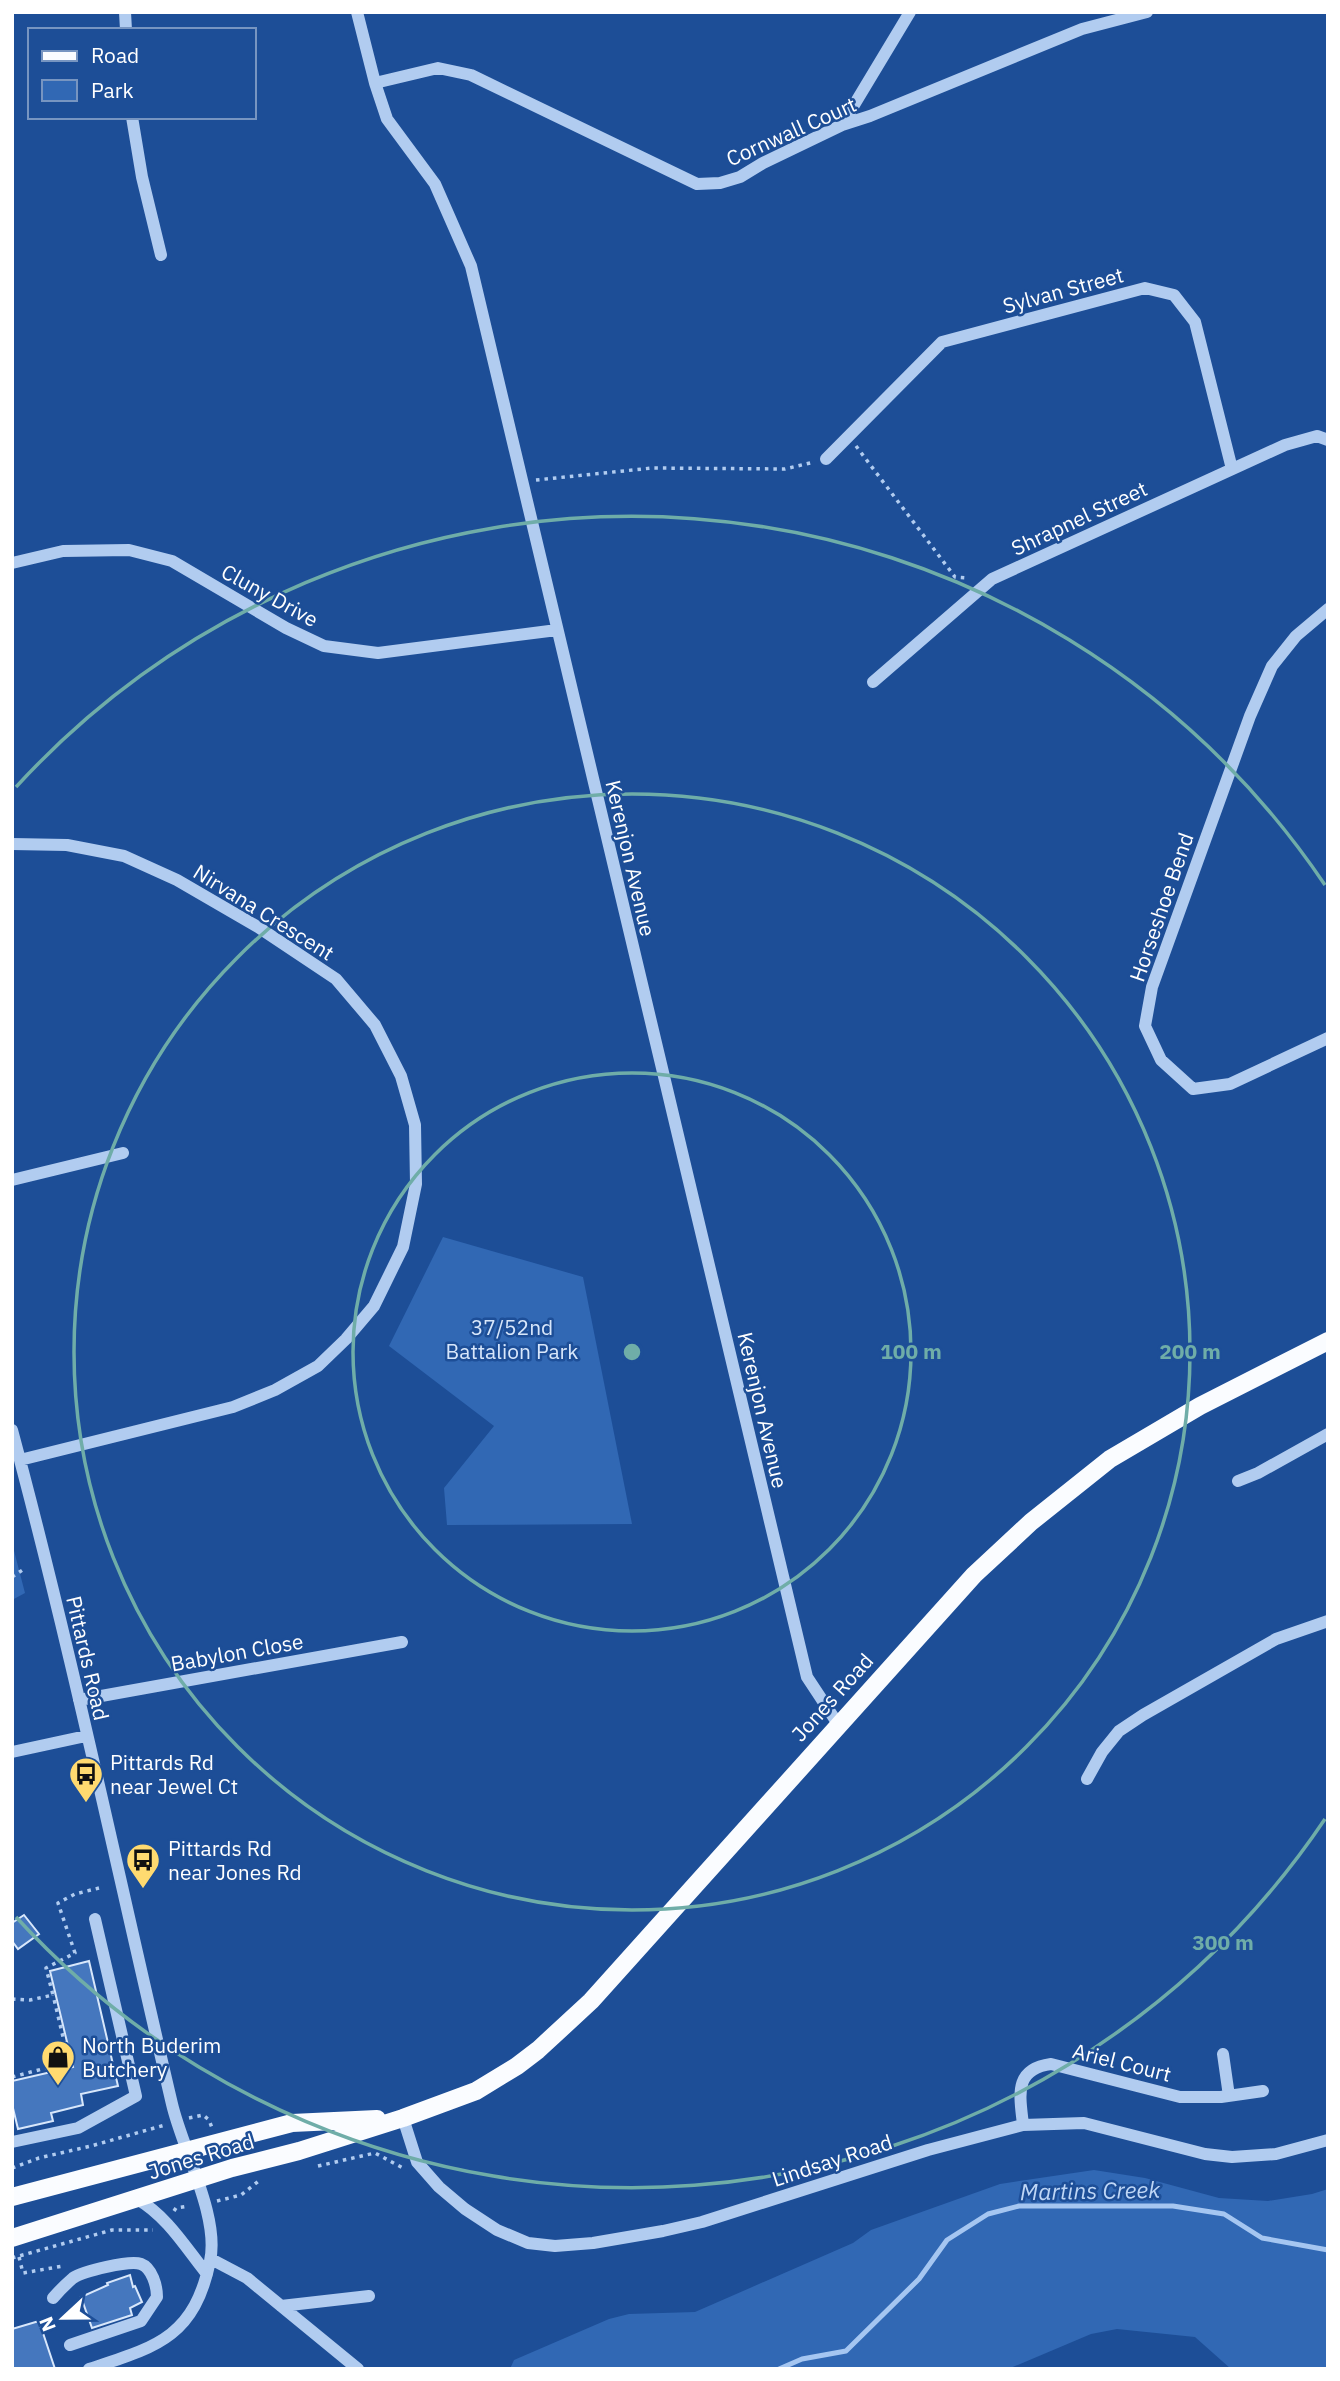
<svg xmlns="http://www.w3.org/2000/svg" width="1340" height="2381" viewBox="0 0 1340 2381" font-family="'IBM Plex Sans',sans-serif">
	<rect width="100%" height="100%" fill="#1d4e97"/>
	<path fill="#3168b4" d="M443,1237L583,1277L632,1524L447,1525L444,1488L494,1426L389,1346Z
		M12,1543L25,1593L12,1600Z
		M1094,2170L1145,2178L1219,2198L1268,2201L1312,2194L1328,2189V2369H1231L1195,2337L1117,2329L1091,2334L1008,2369H510L514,2360L609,2319L629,2314L695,2312L853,2243L871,2230L1000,2184Z"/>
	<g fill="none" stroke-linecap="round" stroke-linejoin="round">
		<path stroke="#a5c6f1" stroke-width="5" d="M779,2369L802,2359L846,2351L919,2279L947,2240L988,2214L1019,2206H1173L1224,2214L1262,2238L1328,2250"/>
	</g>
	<path fill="#4577be" stroke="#d8e7fb" stroke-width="2" d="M24,1915L39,1934L18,1949L12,1941V1923Z
		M89,1961L118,2086L81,2094L83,2105L51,2113L53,2121L18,2129L12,2104V2081L73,2067L50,1971Z
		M130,2275L133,2287L135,2286L142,2302L130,2308L132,2315L92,2328L81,2297L108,2285L107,2283Z
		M39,2321L55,2369H12V2329Z"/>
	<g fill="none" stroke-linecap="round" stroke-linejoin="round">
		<path stroke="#b1ccf0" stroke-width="3.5" stroke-dasharray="3.5 5" stroke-linecap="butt" d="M856,446L955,577L969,578
			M536,480L652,468L785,469L814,462
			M12,1577L24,1569
			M12,1999L30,2000L53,1995L46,1968L75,1953L58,1903L75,1894L99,1888
			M12,2077L69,2062L53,1995
			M189,2118L203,2115L209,2120L212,2128
			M318,2166L375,2153L403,2168
			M12,2168L39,2158L91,2146L165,2125
			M217,2201L241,2195L260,2180
			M174,2211L176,2208L189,2206
			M19,2257L23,2273L63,2266
			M12,2258L112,2230H153"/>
		<path stroke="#b1ccf0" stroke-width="12" d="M125,12L126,30
			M357,12L375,83L387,119L435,184L471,266L807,1677L838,1724
			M375,83L438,68L471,75L697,184L720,183L740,177L763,163L842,125L870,116L1082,29L1147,12
			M132,117L142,177L161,255
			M842,125L910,12
			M826,459L942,342L1145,288L1174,295L1195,322L1232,469
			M12,563L63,551L129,550L172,561L286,628L324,646L378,653L557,630
			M1328,609L1296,636L1272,666L1250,716L1152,987L1145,1026L1161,1060L1193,1089L1230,1084L1328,1038
			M873,682L992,579L1285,445L1317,436L1328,440
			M12,844L67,845L124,856L177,880L258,927L336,979L375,1025L401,1076L415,1125L416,1184L403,1247L374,1306L346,1339L318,1366L275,1390L233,1407L20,1460
			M12,1180L123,1153
			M12,1430C72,1653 119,1879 172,2104C182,2148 220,2217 210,2261C194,2338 156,2347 89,2369
			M1238,1481L1258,1473L1328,1434
			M79,1700L402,1642
			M12,1752L86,1736
			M1087,1779L1102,1752L1119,1731L1143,1715L1276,1639L1328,1621
			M1223,2054L1229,2096
			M403,2118L417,2162L439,2187L465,2209L497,2230L528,2243L555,2246L593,2243L663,2231L702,2222L928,2150L1023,2125L1084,2123L1205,2154L1232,2157L1276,2154L1328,2140
			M1023,2125C1020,2096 1013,2069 1051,2064L1180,2097H1221L1263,2091
			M12,2142L78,2128L136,2096L95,1919
			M137,2199C167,2216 186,2248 207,2274
			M211,2259L247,2278L358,2369
			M53,2298C59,2291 66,2284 73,2278C83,2271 130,2260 141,2264C152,2268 157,2286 157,2297L141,2321L70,2345
			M281,2306L369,2296"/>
		<path stroke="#fafcff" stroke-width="18" d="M12,2197L292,2123L377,2119
			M12,2238L232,2168L299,2151L403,2118L476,2091L517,2066L538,2050L591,2001L974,1575L1031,1522L1110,1459L1200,1406L1328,1341"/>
	</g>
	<g fill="none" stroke="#6fada8" stroke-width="3.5">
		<circle cx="632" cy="1352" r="279"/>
		<circle cx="632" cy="1352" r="558"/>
		<path d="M1325 1819A836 836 0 0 1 16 1917M16 787A836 836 0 0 1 1325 885"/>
	</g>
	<defs>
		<g id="bus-pin" transform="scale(1.75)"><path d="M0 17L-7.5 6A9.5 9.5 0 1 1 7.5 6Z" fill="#ffda70" stroke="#1d4e97"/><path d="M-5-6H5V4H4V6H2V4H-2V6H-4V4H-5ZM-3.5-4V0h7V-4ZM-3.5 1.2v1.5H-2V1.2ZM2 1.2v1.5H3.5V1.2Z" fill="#111"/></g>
		<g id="shop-pin" transform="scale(1.75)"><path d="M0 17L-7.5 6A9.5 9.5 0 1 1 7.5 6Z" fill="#ffda70" stroke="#1d4e97"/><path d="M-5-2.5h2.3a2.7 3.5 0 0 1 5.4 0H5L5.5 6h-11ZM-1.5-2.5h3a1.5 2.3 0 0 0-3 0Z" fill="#111"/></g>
	</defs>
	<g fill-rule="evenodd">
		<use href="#bus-pin" x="86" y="1774"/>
		<use href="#bus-pin" x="143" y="1860"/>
		<use href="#shop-pin" x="58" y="2057"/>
	</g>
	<g text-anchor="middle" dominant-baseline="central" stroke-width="5" stroke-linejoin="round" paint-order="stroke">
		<g font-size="21" fill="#fff" stroke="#1d4e97">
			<text transform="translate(791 131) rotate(-24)">Cornwall Court</text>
			<text transform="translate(1063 290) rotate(-15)">Sylvan Street</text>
			<text transform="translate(1079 518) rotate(-25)">Shrapnel Street</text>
			<text transform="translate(270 595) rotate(29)">Cluny Drive</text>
			<text transform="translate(631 858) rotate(77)">Kerenjon Avenue</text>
			<text transform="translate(1161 907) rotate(-71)">Horseshoe Bend</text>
			<text transform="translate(264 912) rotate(32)">Nirvana Crescent</text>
			<text transform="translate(763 1410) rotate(77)">Kerenjon Avenue</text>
			<text transform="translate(237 1652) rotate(-10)">Babylon Close</text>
			<text transform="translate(88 1658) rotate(77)">Pittards Road</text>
			<text transform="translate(832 1697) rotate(-48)">Jones Road</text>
			<text transform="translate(1122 2062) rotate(14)">Ariel Court</text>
			<text transform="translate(201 2156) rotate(-17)">Jones Road</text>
			<text transform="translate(832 2160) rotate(-18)">Lindsay Road</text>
		</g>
		<g font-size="21" fill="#d8e7fb" stroke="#1d4e97">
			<text x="512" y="1327">37/52nd<tspan x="512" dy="24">Battalion Park</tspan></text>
		</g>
		<g font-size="21" fill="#fff" stroke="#1d4e97" text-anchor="start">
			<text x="110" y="1762">Pittards Rd<tspan x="110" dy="24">near Jewel Ct</tspan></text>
			<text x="168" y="1848">Pittards Rd<tspan x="168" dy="24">near Jones Rd</tspan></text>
			<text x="82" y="2045">North Buderim<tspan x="82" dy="24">Butchery</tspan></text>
		</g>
		<g font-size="23" font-style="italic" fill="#bed6f6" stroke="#1d4e97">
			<text transform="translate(1090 2190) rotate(-1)">Martins Creek</text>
		</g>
	</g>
	<circle cx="632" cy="1352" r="10" fill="#6fada8" stroke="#1d4e97" stroke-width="3.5"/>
	<g font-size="21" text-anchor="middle" font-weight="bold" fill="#6fada8" stroke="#1d4e97" stroke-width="5" stroke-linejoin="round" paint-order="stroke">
		<text x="911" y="1359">100 m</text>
		<text x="1190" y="1359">200 m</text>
		<text x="1223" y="1950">300 m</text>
	</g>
	<rect width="1340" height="2381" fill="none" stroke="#ffffff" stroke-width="28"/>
	<rect x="28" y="28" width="228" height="91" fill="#1d4e97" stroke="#7795c1" stroke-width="2"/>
	<rect x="42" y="51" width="35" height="10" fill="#fafcff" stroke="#7795c1" stroke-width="2"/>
	<text x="91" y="63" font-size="21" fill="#ffffff">Road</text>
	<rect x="42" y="80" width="35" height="21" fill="#3168b4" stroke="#7795c1" stroke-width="2"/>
	<text x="91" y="98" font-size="21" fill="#ffffff">Park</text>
	<g transform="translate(63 2318) rotate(248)" stroke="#1d4e97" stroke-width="5" paint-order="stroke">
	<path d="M0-5L12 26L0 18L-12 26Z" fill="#ffffff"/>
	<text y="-10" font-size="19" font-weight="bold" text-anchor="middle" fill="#ffffff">N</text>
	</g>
</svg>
